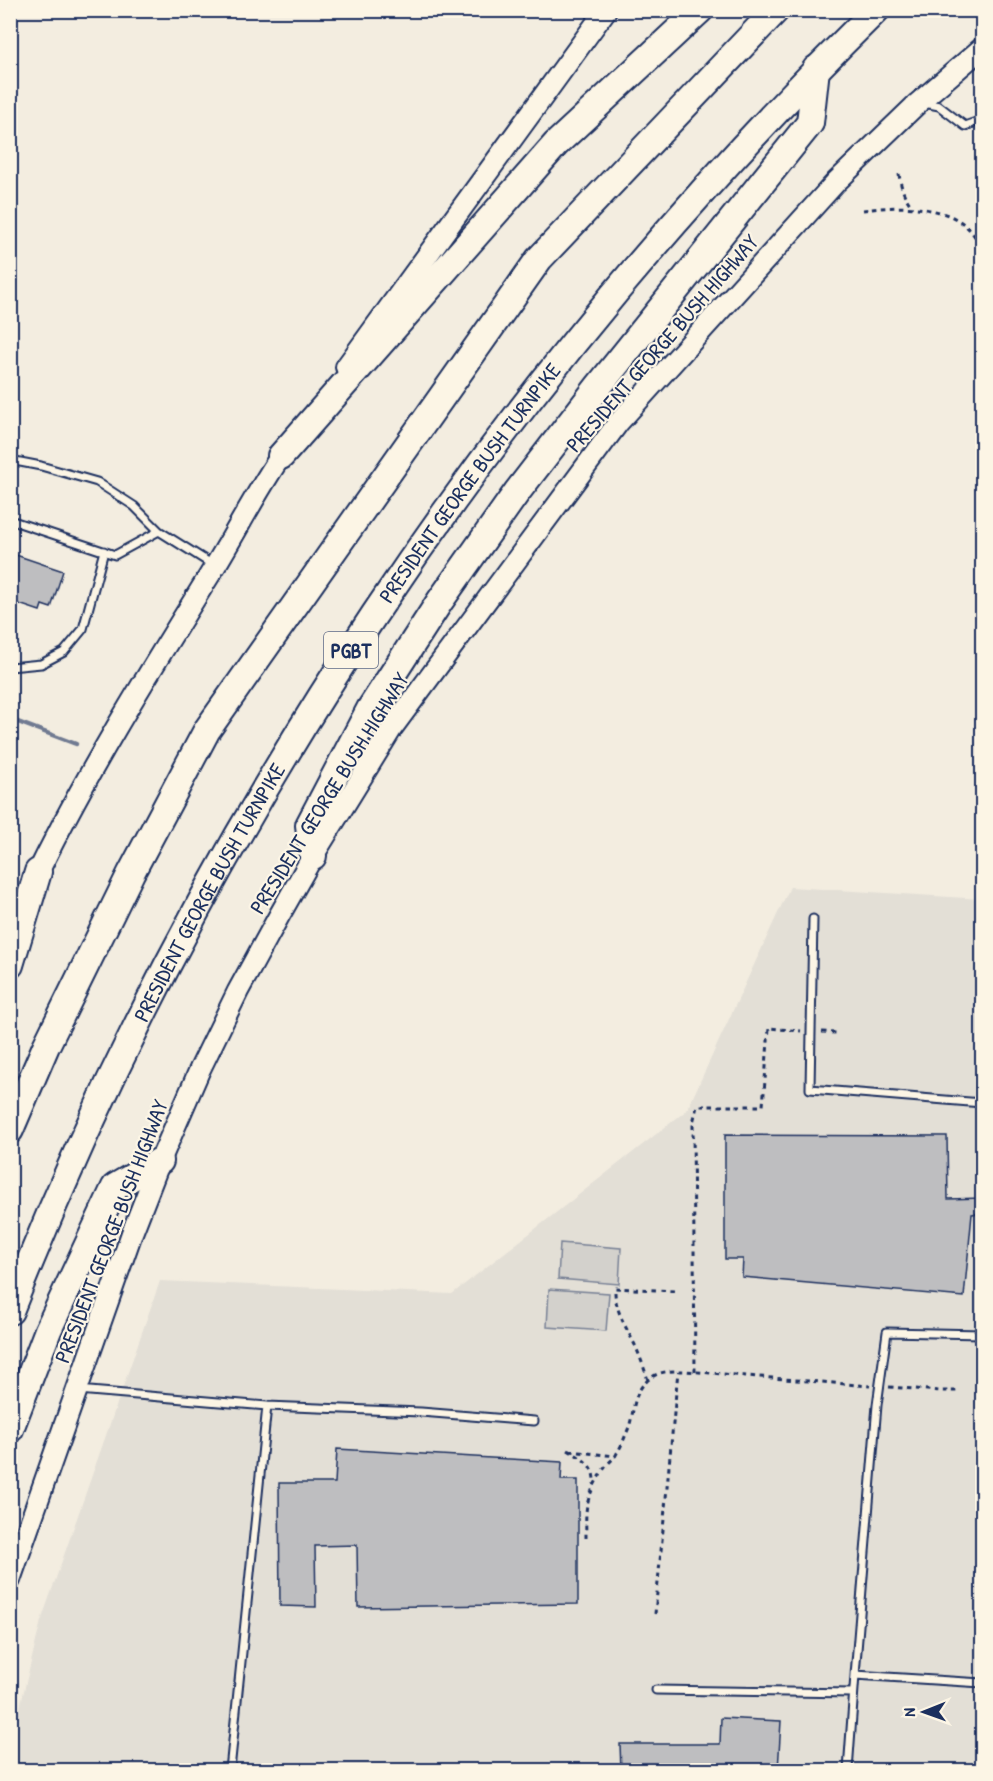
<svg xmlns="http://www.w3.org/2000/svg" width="993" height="1781" viewBox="0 0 993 1781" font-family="'Patrick Hand',sans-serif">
	<rect width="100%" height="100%" fill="#f3ede0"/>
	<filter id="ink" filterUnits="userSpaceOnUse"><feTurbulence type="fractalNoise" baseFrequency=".0167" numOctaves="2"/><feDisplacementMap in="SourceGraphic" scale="12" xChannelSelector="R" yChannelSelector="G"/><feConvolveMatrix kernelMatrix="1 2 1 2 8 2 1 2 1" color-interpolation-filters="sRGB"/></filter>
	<g filter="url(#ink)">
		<path fill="#e3dfd6" d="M790,887L982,899V1770H11V1744L41,1621L160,1281L452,1294L687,1110Z"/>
		<path fill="#d3d1cc" stroke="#778095" stroke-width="1.5" d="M560,1243L621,1248L619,1284L558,1279Z
			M549,1289L609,1293L606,1331L547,1327Z"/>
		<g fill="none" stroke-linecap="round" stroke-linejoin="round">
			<path stroke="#707a91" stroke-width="4.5" d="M10,719L76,744"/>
		</g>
		<path fill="#bebec0" stroke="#1b2f5e" stroke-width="1.5" d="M10,553L63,571L51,608L42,605L40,611L10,601Z
			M725,1135L947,1136L948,1199L982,1198V1213L972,1214L964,1297L742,1277L743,1259H725Z
			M337,1449L562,1462L561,1480H578V1604L358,1607L357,1545L315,1546L316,1607L280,1606L279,1483H335Z
			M721,1718L781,1721L778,1770H621L620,1744H720Z"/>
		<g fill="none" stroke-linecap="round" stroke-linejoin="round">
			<g stroke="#1b2f5e" stroke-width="11">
				<path id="lane" d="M924,103L939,106L965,126L982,120
					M10,460L41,466L97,482L134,506L159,531
					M10,520L115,555L159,531L213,565
					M10,667L41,664L64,652L83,629L104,551
					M813,919L810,1089L982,1103
					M78,1390L267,1406L230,1770
					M267,1406L421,1412L534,1421
					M855,1675L877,1405L887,1332L982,1334
					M656,1690L853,1693
					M848,1770L855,1675L982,1683"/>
			</g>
			<g stroke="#1b2f5e" stroke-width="24">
				<path id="secondary" d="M346,367L606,10
					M32,885C83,778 146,677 209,576C236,533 259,486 289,444
					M10,1580L132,1233L160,1161L200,1069L238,991L279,916L313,856L392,728L618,423L836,182L918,103L982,48"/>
			</g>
			<g stroke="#1b2f5e" stroke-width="30">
				<g id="highway">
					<path d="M281,456L556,144L700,10"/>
					<path d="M313,856L309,825L370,709L440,601L517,492L598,387L810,123L816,69"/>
					<path d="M10,965L38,872"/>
					<path d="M10,1130L46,1046L131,873L207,730L539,259L776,10"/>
					<path id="s1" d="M10,1311C205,818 497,382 876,10"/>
					<path d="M10,1429L48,1330L115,1187L160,1161"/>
				</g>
			</g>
			<path stroke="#1b2f5e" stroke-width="3" stroke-dasharray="4.5 4.5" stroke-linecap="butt" d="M899,174C901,188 904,197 913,208
				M863,210C893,206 935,204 961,222C970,228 977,239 982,248
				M822,1032L836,1033
				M695,1372L693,1123L697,1106H763L769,1028L801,1031
				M648,1380C644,1368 640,1356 635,1345C626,1327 614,1309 615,1288L676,1291
				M889,1387L940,1391H957
				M568,1450C583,1459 595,1465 594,1484
				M570,1451L616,1456
				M586,1538C586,1528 585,1516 587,1505C590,1492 599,1474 608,1464C611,1460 615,1458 617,1453C621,1447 624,1439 627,1432C635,1415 631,1395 647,1381C659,1370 671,1371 686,1371L870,1386
				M655,1614L678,1371"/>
			<use href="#lane" stroke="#fcf5e5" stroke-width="7"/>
			<use href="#secondary" stroke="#fcf5e5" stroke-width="20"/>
			<use href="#highway" stroke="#fcf5e5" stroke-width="26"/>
		</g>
	</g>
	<g text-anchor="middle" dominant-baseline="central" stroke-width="4.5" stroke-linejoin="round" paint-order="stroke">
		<rect fill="#fcf5e5" stroke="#5e6a86" stroke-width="1.5" x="324" y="632" width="54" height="36" rx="4.5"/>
		<g font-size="21" font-weight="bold" fill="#1b2f5e">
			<text x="351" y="650">PGBT</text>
		</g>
		<g font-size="22" fill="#1b2f5e" stroke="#fcf5e5">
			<text transform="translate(662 343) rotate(-49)">PRESIDENT GEORGE BUSH HIGHWAY</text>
			<text stroke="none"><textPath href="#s1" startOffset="950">PRESIDENT GEORGE BUSH TURNPIKE</textPath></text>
			<text transform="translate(329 793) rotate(-58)">PRESIDENT GEORGE BUSH HIGHWAY</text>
			<text stroke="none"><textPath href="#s1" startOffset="464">PRESIDENT GEORGE BUSH TURNPIKE</textPath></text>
			<text transform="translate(111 1231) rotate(-69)">PRESIDENT GEORGE BUSH HIGHWAY</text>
		</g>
	</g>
	<rect width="993" height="1781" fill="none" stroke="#fcf5e5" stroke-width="36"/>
	<rect x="18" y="18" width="957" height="1745" fill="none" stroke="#1b2f5e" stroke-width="2" filter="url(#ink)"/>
	<g transform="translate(924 1712) rotate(269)" stroke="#fcf5e5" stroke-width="4.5" paint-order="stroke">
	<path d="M0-4.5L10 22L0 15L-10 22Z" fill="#1b2f5e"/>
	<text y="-9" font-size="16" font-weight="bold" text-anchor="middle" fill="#1b2f5e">N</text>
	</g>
</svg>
